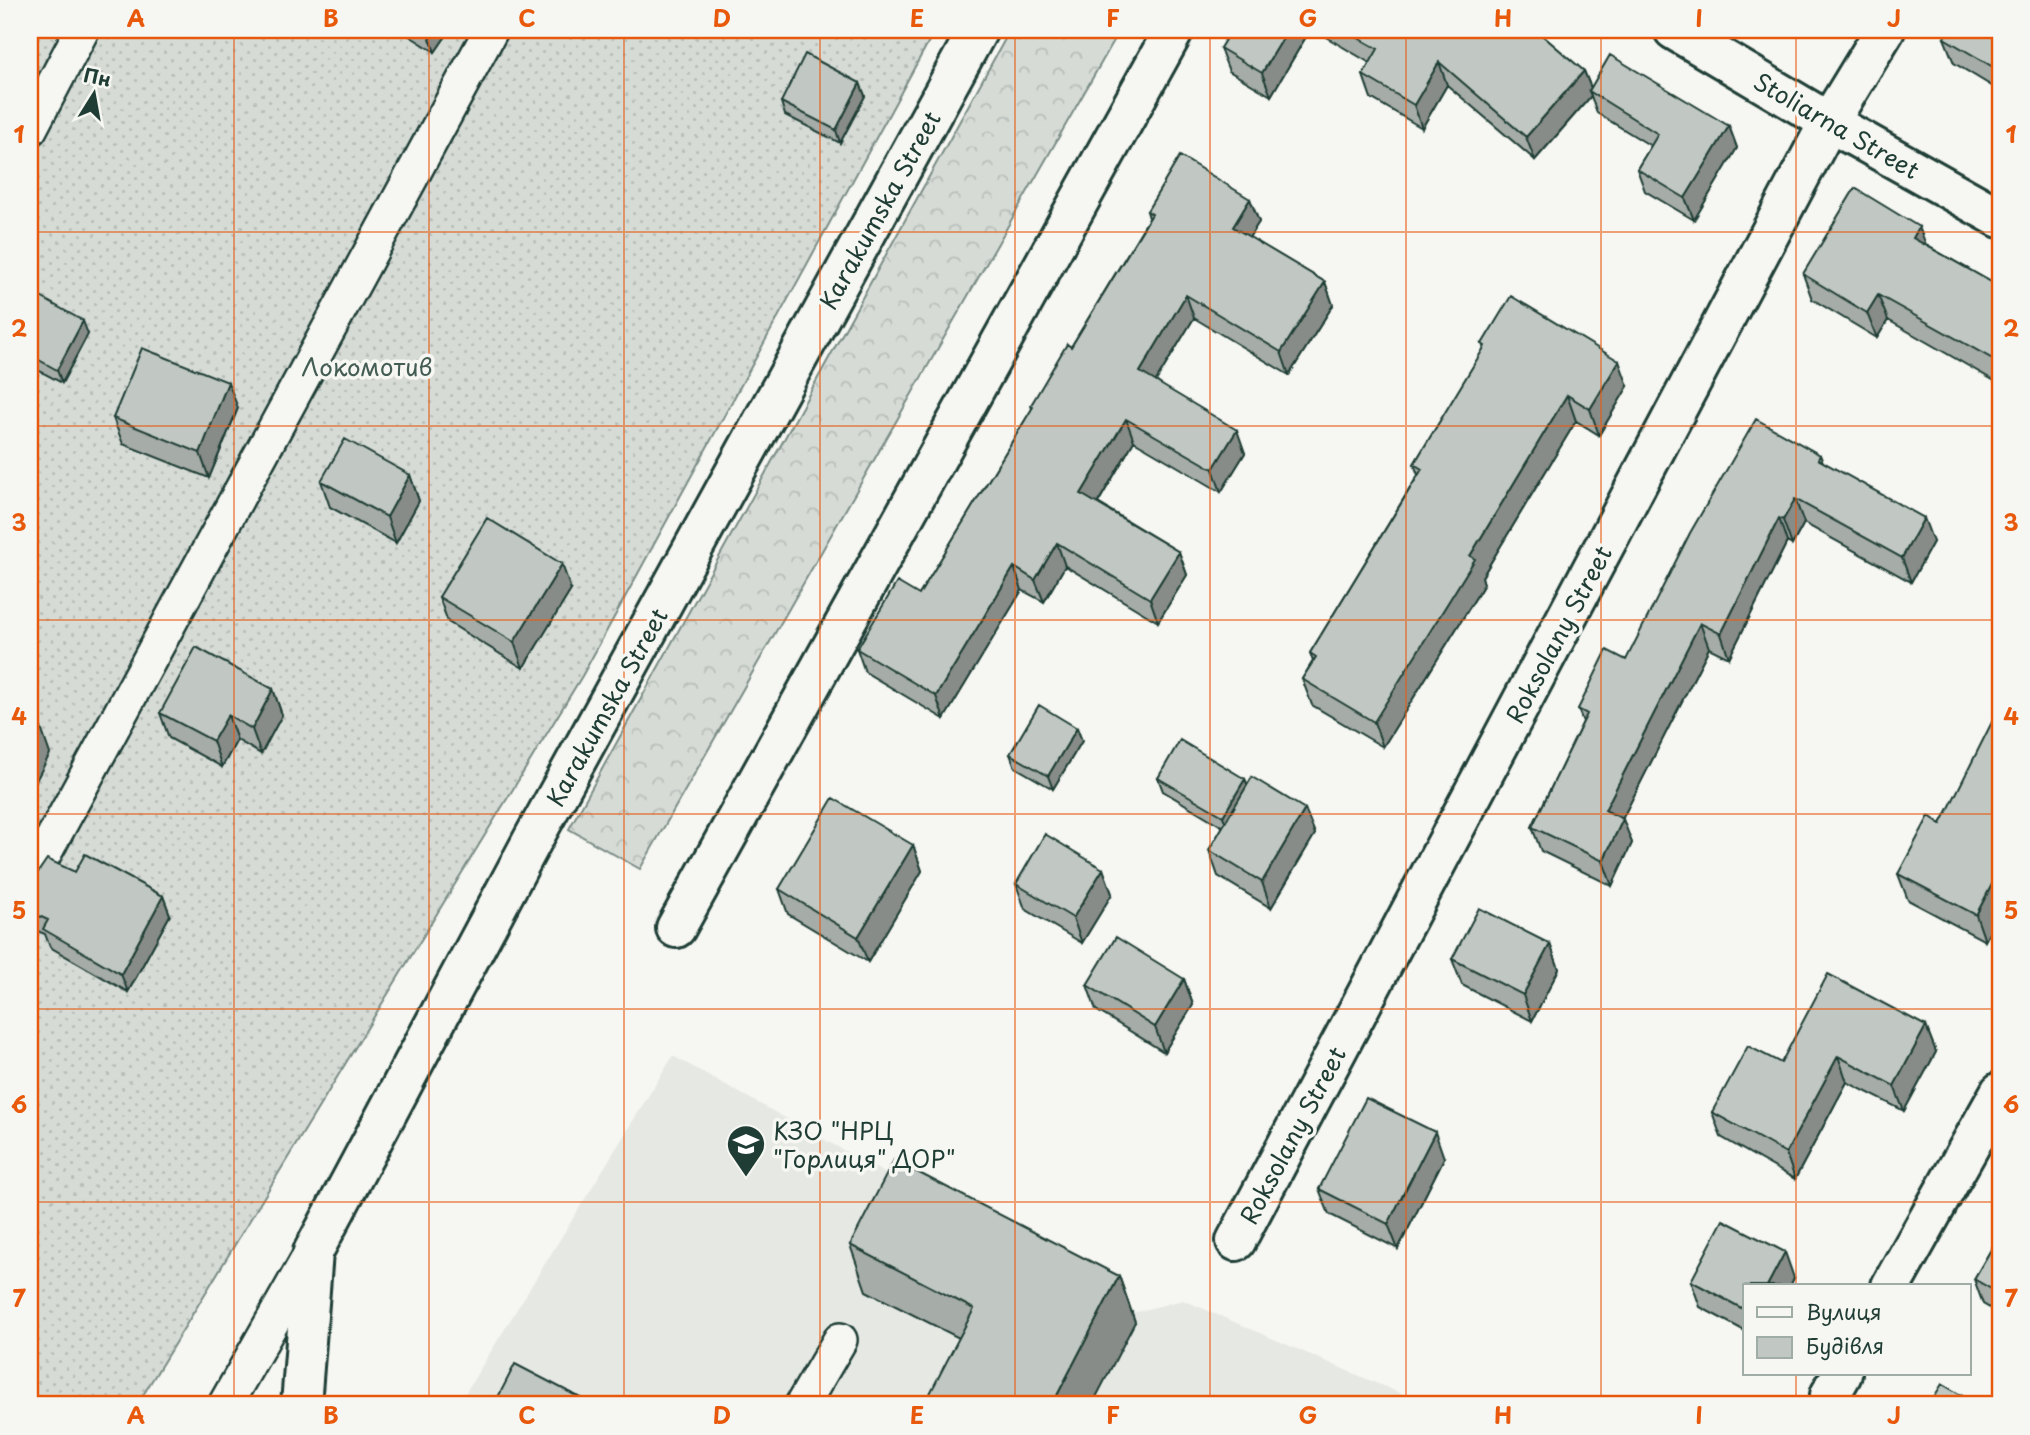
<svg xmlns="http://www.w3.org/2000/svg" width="2030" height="1435" viewBox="0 0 2030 1435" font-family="'Playpen Sans',sans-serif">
	<defs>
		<pattern id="grass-dots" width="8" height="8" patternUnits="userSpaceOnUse" patternTransform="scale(1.75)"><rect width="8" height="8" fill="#d6dbd6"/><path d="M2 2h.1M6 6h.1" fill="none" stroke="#b7bdb8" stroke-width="1.8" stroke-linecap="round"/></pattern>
		<pattern id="forest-crowns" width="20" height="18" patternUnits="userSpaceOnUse" patternTransform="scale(1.75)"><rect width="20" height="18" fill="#d6dbd6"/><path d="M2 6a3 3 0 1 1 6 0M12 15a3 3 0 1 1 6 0" fill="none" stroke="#b7bdb8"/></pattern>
	</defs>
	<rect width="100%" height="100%" fill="#f6f6f2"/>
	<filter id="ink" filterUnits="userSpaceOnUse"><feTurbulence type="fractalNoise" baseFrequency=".0143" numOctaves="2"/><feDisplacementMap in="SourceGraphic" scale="14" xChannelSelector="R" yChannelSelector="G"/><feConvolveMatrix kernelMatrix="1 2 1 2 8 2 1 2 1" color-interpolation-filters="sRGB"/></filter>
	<g filter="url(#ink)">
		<path fill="#e6e8e4" d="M673,1056L1136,1312L1183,1300L1427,1405H458Z"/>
		<path fill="url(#grass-dots)" stroke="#7a8c85" stroke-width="2" d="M30,30H935L582,676L137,1405H30Z"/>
		<path fill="url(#forest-crowns)" stroke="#7a8c85" stroke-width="2" d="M1010,30H1120L640,869L569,829Z"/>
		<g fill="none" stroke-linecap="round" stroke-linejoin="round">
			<g stroke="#1f3d34" stroke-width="38">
				<path id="lane" d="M30,129L82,30
					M30,880L491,30
					M225,1405L312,1252
					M802,1405L840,1340"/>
			</g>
			<g stroke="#1f3d34" stroke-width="44">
				<path id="street" d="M1674,30L1829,122L2000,218
					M676,928L1174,30
					M1236,1241L1829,122L1885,30
					M1891,1286L2000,1092
					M1830,1395L1842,1374
					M301,1405L313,1252L532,841L978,30"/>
			</g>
			<use href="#lane" stroke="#f6f6f2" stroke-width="33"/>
			<use href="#street" stroke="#f6f6f2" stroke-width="38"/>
		</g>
		<path fill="#a6aca8" stroke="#1f3d34" stroke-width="2" d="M400,30H450L435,52Z
			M1310,30L1271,96L1229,71L1220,48Z
			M1314,30H1536L1584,71L1591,88L1729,126L1737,148L1694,220L1645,191L1637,169L1651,146L1597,113L1591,96L1535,160L1447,85L1422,128L1371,98L1363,75L1370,63Z
			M2000,30V91L1954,63L1944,38Z
			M860,83L865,96L840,143L785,115L781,102Z
			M1250,199L1259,222L1249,237L1325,282L1333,305L1289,375L1194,318L1156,381L1245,453L1221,492L1134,441L1098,503L1179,552L1187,575L1158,622L1065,566L1044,602L1022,590L944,719L865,672L857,649L919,595L1032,409L1031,405L1071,347L1149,218L1147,211Z
			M1926,245L2000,287V384L1888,320L1877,338L1812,299L1803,274Z
			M30,308L88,334L62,383L30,366Z
			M1482,344L1628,386L1599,435L1576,421L1482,577L1484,584L1383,747L1312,705L1302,679L1313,661L1310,653L1418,475L1414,464L1484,349Z
			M238,408L209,478L123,444L113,418Z
			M1820,455L1823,462L1933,542L1911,582L1804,523L1792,545L1787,542L1729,658L1709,648L1622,819L1632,843L1612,886L1541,851L1532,827L1583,722L1578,709L1626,660Z
			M410,475L419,501L396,543L330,507L321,481Z
			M571,590L523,668L448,622L439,597Z
			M273,689L282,715L261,754L237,740L222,767L169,738L160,713Z
			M2000,723V912L1985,941L1908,900L1898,874L1941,824Z
			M1077,728L1082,741L1053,789L1015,767L1010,754Z
			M1158,778L1245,779L1248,785L1305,809L1315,834L1271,908L1218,876L1209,850L1223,827L1163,791Z
			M913,845L922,871L868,962L788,914L779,889Z
			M1103,869L1112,894L1082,943L1025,909L1016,884Z
			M75,872L163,896L170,915L128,992L50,947L45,934L30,928V879Z
			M1550,944L1559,969L1532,1021L1462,985L1452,959Z
			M1184,979L1193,1005L1164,1052L1096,1010L1087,985Z
			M1926,1026L1936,1052L1904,1111L1847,1082L1795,1179L1721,1137L1712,1112L1781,1063Z
			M1444,1158L1398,1249L1329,1214L1319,1189Z
			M2000,1234V1314L1983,1304L1974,1279Z
			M850,1245L1119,1276L1135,1322L959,1338L866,1291Z
			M1794,1278L1790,1286H1745V1331L1700,1307L1691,1281Z"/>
		<path fill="#878c88" stroke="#1f3d34" stroke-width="2" d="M427,30H450L435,52Z
			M1288,30H1310L1271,96L1262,73Z
			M1439,62L1447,85L1422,128L1414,105Z
			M1584,71L1593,93L1589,91L1591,96L1535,160L1526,137Z
			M860,83L865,96L840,143L836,130Z
			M1729,126L1737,148L1694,220L1685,198Z
			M1250,199L1259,222L1241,250L1233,227Z
			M1919,227L1929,252L1913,238Z
			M1325,282L1333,305L1289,375L1281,352Z
			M1186,295L1194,318L1148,394L1140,372Z
			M1878,295L1888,320L1877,338L1867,313Z
			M83,321L88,334L62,383L57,370Z
			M1619,361L1628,386L1599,435L1590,409Z
			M228,382L238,408L209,478L200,453Z
			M1567,395L1576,421L1482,577L1484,584L1383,747L1374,722L1470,556Z
			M1126,419L1134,441L1090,516L1081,494Z
			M1237,430L1245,453L1221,492L1213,469Z
			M410,475L419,501L396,543L387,517Z
			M1795,499L1804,523L1792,545L1783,520Z
			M1779,518L1787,542L1729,658L1721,634Z
			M1924,518L1933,542L1911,582L1902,558Z
			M1057,543L1065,566L1044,602L1035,580Z
			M1179,552L1187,575L1158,622L1150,599Z
			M562,564L571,590L523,668L514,642Z
			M1014,567L1022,590L944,719L936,696Z
			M1700,623L1709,648L1614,835L1605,810Z
			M273,689L282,715L261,754L252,729Z
			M228,715L237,740L222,767L213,741Z
			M41,728L50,754L30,792V749Z
			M1077,728L1082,741L1053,789L1048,776Z
			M1245,779L1250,792L1228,830L1223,816Z
			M1305,809L1315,834L1271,908L1262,882Z
			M1623,819L1632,843L1612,886L1603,861Z
			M913,845L922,871L868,962L858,937Z
			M1103,869L1112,894L1082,943L1073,918Z
			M2000,869V912L1985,941L1976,915Z
			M163,896L170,915L128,992L121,974Z
			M1550,944L1559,969L1532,1021L1523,995Z
			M1184,979L1193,1005L1164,1052L1155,1027Z
			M1926,1026L1936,1052L1904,1111L1894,1086Z
			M1838,1056L1847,1082L1795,1179L1786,1153Z
			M1435,1132L1444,1158L1398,1249L1388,1224Z
			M1785,1252L1794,1278L1790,1286H1767Z
			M1119,1276L1135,1322L1092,1405H1052Z"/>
		<path fill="#c1c8c3" stroke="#1f3d34" stroke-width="2" d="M1231,30H1288L1262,73L1220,48Z
			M1344,30H1536L1584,71L1526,137L1439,62L1414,105L1363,75L1378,49Z
			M1949,30H2000V71L1944,38Z
			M805,54L860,83L836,130L781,102Z
			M1610,55L1729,126L1685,198L1637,169L1658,134L1589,91Z
			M1180,156L1250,199L1233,227L1325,282L1281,352L1186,295L1140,372L1237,430L1213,469L1126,419L1081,494L1179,552L1150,599L1057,543L1035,580L1014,567L936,696L857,649L897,582L919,595L1033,407L1031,405L1067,344L1071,347L1152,214L1147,211Z
			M1855,188L1919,227L1913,238L2000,287V363L1878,295L1867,313L1803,274Z
			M37,295L83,321L57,370L30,355V308Z
			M1511,296L1619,361L1590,409L1567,395L1470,556L1475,559L1374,722L1302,679L1316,657L1310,653L1422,469L1414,464L1485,346L1482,344Z
			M142,348L228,382L200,453L113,418Z
			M1756,419L1820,455L1818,459L1924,518L1902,558L1795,499L1783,520L1779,518L1721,634L1700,623L1605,810L1623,819L1603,861L1532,827L1587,714L1578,709L1607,650L1626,660L1690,533Z
			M345,439L410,475L387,517L321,481Z
			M487,518L562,564L514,642L439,597Z
			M196,647L273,689L252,729L228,715L213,741L160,713Z
			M1039,705L1077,728L1048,776L1010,754Z
			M1993,720L2000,723V869L1976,915L1898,874L1929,816L1941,824Z
			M30,723L41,728L30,749Z
			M1180,740L1245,779L1223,816L1158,778Z
			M1252,777L1305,809L1262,882L1209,850Z
			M833,798L913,845L858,937L779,889Z
			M1045,834L1103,869L1073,918L1016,884Z
			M85,854L163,896L121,974L43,929L48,920L30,912V879L34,878L47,859L75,872Z
			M1479,908L1550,944L1523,995L1452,959Z
			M1116,937L1184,979L1155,1027L1087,985Z
			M1828,974L1926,1026L1894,1086L1838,1056L1786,1153L1712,1112L1748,1046L1781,1063Z
			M1366,1098L1435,1132L1388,1224L1319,1189Z
			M894,1160L1119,1276L1052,1405H924L974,1309L850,1245Z
			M1723,1220L1785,1252L1767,1286H1745V1310L1691,1281Z
			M2000,1234V1294L1974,1279Z
			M515,1364L594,1405H494Z
			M1942,1384L1978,1405H1929Z"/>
	</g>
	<path fill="none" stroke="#e8590c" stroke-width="2" stroke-opacity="0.55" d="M234,30V1405M429,30V1405M624,30V1405M820,30V1405M1015,30V1405M1210,30V1405M1406,30V1405M1601,30V1405M1796,30V1286M30,232H2000M30,426H2000M30,620H2000M30,814H2000M30,1009H2000M30,1202H2000M1796,1374V1405"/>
	<defs>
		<g id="school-pin" transform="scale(2.0125)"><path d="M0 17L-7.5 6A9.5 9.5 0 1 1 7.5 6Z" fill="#1f3d34" stroke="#f6f6f2"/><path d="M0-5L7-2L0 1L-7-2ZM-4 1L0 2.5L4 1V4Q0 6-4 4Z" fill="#fff"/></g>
	</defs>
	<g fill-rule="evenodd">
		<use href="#school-pin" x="746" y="1144"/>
	</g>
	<g text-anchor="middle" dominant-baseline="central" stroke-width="7" stroke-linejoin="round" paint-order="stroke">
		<g font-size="24" fill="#1f3d34" stroke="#f6f6f2">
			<text transform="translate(1837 125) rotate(30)">Stoliarna Street</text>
			<text transform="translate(879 210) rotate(-61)">Karakumska Street</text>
			<text transform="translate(1558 634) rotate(-62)">Roksolany Street</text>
			<text transform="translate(606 707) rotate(-61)">Karakumska Street</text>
			<text transform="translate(1292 1135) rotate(-62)">Roksolany Street</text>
		</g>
		<g font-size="24" fill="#445d54" stroke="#f6f6f2">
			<text x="367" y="366">Локомотив</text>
		</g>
		<g font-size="24" fill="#1f3d34" stroke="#f6f6f2" text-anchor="start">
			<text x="773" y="1130">КЗО "НРЦ<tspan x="773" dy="28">"Горлиця" ДОР"</tspan></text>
		</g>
	</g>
	<rect width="2030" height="1435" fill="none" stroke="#f6f6f2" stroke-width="77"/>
	<rect x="1743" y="1284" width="228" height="91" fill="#f6f6f2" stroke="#a0aca6" stroke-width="2"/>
	<rect x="1757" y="1307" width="35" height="10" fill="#f6f6f2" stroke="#a0aca6" stroke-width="2"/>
	<text x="1806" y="1320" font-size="21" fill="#1f3d34">Вулиця</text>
	<rect x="1757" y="1337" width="35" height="21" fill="#c1c8c3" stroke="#a0aca6" stroke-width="2"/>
	<text x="1806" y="1354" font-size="21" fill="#1f3d34">Будівля</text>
	<g transform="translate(94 94) rotate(11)" stroke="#f6f6f2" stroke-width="5" paint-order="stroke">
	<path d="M0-5L12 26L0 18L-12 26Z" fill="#1f3d34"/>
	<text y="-10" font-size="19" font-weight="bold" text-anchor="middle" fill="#1f3d34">Пн</text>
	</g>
	<rect x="38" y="38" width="1954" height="1358" fill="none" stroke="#e8590c" stroke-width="2.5"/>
	<g font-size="23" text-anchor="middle" font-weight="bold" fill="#e8590c">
		<text x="136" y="27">A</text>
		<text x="331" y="27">B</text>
		<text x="527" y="27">C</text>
		<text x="722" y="27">D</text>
		<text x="917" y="27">E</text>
		<text x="1113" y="27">F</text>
		<text x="1308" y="27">G</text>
		<text x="1503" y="27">H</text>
		<text x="1699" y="27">I</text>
		<text x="1894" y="27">J</text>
		<text x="19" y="143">1</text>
		<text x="2011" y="143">1</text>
		<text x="19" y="337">2</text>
		<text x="2011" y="337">2</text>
		<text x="19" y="531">3</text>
		<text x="2011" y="531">3</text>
		<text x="19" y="725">4</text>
		<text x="2011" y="725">4</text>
		<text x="19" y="919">5</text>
		<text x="2011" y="919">5</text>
		<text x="19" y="1113">6</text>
		<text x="2011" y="1113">6</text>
		<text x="19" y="1307">7</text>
		<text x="2011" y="1307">7</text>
		<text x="136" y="1424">A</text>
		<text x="331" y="1424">B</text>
		<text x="527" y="1424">C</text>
		<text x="722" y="1424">D</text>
		<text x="917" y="1424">E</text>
		<text x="1113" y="1424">F</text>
		<text x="1308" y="1424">G</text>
		<text x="1503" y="1424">H</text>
		<text x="1699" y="1424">I</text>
		<text x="1894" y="1424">J</text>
	</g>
</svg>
